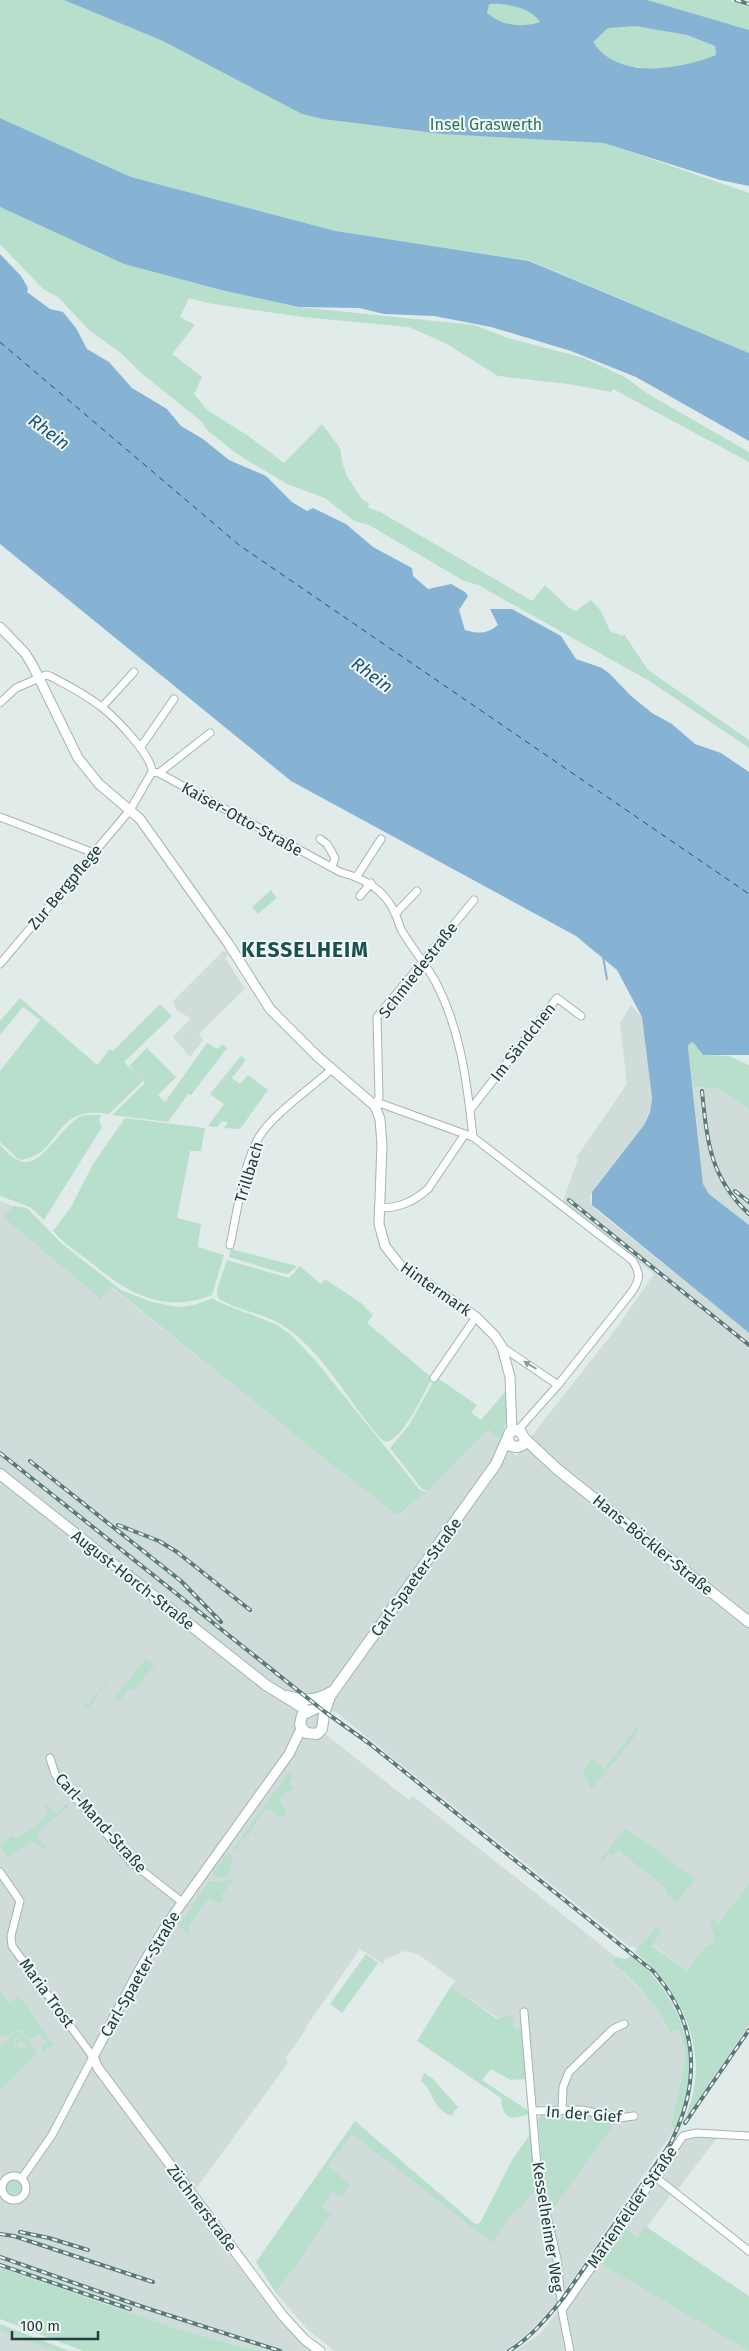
<svg xmlns="http://www.w3.org/2000/svg" width="749" height="2351" viewBox="0 0 749 2351" font-family="'Fira Sans',sans-serif">
	<rect width="100%" height="100%" fill="#e1ecea"/>
	<path fill="#cfdcd9" d="M224,950L228,955L225,958L245,989L199,1034L203,1040L190,1057L173,1037L191,1018L177,1011L173,1001Z
		M631,1005L642,1017L652,1104L644,1125L595,1187L590,1196L591,1203L596,1210L749,1333V1883L719,1923L711,1918L714,1934L712,1944L706,1946L687,1971L652,1945L662,1930L657,1926L637,1950L632,1946L630,1947L333,1710L320,1730L409,1800L413,1796L616,1957L612,1962L649,1998L661,2015L669,2033L679,2030L686,2056L671,2125L675,2129L555,2305L525,2336L505,2351H335L307,2329L276,2293L331,2215L322,2207L332,2191L342,2197L351,2185L327,2166L352,2134L492,2243L512,2213L521,2208L535,2190L551,2212L616,2120L530,2112L522,2029H514L451,1986L455,1981L418,1954L405,1951L386,1959L383,1964L360,1949L306,2027L307,2028L288,2055L285,2056L288,2063L198,2186L185,2197L268,2305L286,2327L313,2351H266L246,2348L180,2330L0,2268V1201L13,1206L3,1217L102,1298L111,1287L326,1460L399,1515L428,1491L488,1428L516,1456L618,1326L654,1274L563,1201L578,1159L576,1158L627,1084L620,1023Z
		M714,1086L725,1090L749,1110V1225L709,1194L703,1184L693,1087Z
		M689,2136L718,2137L677,2190L660,2177L659,2173L681,2140Z
		M655,2181L672,2193L639,2237L623,2226Z
		M600,2263L678,2307L749,2351H515L541,2333L557,2312L564,2311L597,2264Z
		M0,2330L53,2351H0Z"/>
	<path fill="#b8decc" d="M0,0H729L749,7V30L730,24L647,27L687,35L715,46L716,55C690,65 663,73 635,66L611,145L749,193V353L531,261L336,231L131,177L0,118Z
		M0,207L124,264L221,290L299,307L474,325L508,338L584,358L625,377L648,394L749,452V462L613,389L611,392L568,384L498,376L447,344L409,327L302,317L207,303L189,298L180,317L195,325L172,354L202,377L194,394L207,410L247,435L284,463L322,424L340,448L343,465L347,476L362,499L370,504L367,507L382,513L532,601L545,585L568,607L576,611L591,600L601,611L610,631L622,636L624,634L648,670L749,740V748L651,682L478,585L464,581L369,525L354,521L325,498L287,484L237,454L207,430L201,421L140,372L121,353L89,330L58,297L43,289L0,244Z
		M271,890L277,898L258,914L252,907Z
		M20,998L97,1065L110,1049L115,1053L113,1051L160,1004L172,1016L124,1062L143,1081L109,1114C50,1105 65,1152 22,1160L17,1158L0,1142V1071L40,1020L23,1007L0,1035V1021Z
		M693,1042L703,1055L729,1056L749,1065V1110C726,1091 723,1086 693,1087L688,1047L689,1044Z
		M207,1043L217,1049L222,1044L227,1048L191,1095L188,1094L168,1122L112,1115L145,1083L129,1066L147,1048L176,1077L158,1095L165,1102Z
		M241,1056L246,1060L232,1078L240,1084L248,1075L268,1090L240,1129L224,1128L228,1122L222,1121L217,1127L208,1126L224,1104L210,1094Z
		M85,1115H101L99,1120L102,1127L44,1220L30,1207L0,1196V1145C5,1150 11,1157 18,1160C42,1173 62,1120 85,1115Z
		M125,1118L205,1128L201,1151H190L177,1218L201,1224L198,1247L224,1255L212,1295C161,1315 127,1292 89,1261C76,1251 63,1243 53,1231L71,1207L93,1164Z
		M13,1206L27,1208L61,1243L121,1290L152,1302L178,1307L194,1305L213,1298L216,1301L275,1324L290,1334L315,1360L420,1490L427,1492L398,1515L326,1460L112,1287L101,1299L3,1217Z
		M231,1249L297,1266L288,1274L282,1273L229,1257Z
		M227,1260L289,1278L300,1266L321,1284L325,1279L361,1303L373,1315L367,1323L432,1378C423,1394 405,1436 387,1442L382,1440C351,1406 326,1356 288,1329C267,1313 239,1312 218,1298L217,1290Z
		M436,1377L477,1405L471,1413L481,1420L509,1387L507,1418L501,1441L488,1429L428,1491L422,1489L390,1448L409,1425Z
		M146,1659L154,1665L153,1667L134,1690H128L119,1701L116,1700L115,1696Z
		M121,1663L90,1706L92,1709L90,1710L84,1704L85,1702L88,1705Z
		M637,1727L639,1731L608,1770L605,1767Z
		M591,1759L607,1771L592,1789L583,1773Z
		M289,1772L293,1774L289,1784L294,1788L290,1793L286,1791L279,1800L282,1803L286,1813L282,1818L266,1808L251,1830L260,1836H255L252,1832L238,1844L240,1847L236,1850L233,1849Z
		M47,1804L55,1813L66,1804L68,1807L39,1831L37,1837L46,1847L43,1850L37,1843L30,1841L10,1856L6,1855L0,1846L12,1836L16,1839L36,1826L49,1811L45,1806Z
		M626,1828L695,1879L676,1903L667,1894L665,1887L617,1849V1854L615,1853L612,1856L609,1853L603,1861L600,1859Z
		M229,1853L233,1860L229,1874C224,1878 218,1879 212,1874Z
		M235,1877L221,1896L224,1898L219,1904L210,1897L188,1926L191,1929L187,1933L178,1926L209,1881L221,1882Z
		M749,1883V2025L688,2115L687,2113C711,2053 683,1990 635,1952L657,1926L662,1930L652,1946L687,1971L706,1946L712,1944L714,1934L710,1928L711,1918L719,1923Z
		M366,1954L378,1963L342,2013L330,2004Z
		M633,1955C683,2001 708,2064 675,2129L671,2125L686,2056L679,2030L669,2033C659,2003 635,1983 612,1962L616,1957L626,1959Z
		M451,1986L497,2019L512,2015L514,2029L522,2028L527,2079L511,2080L491,2069L482,2080L530,2112L535,2190L521,2208L512,2213L492,2243L352,2134L328,2166L351,2185L342,2197L332,2192L322,2207L332,2214L276,2293L256,2262L355,2121L475,2224L480,2223L512,2160L529,2136L528,2114C510,2121 503,2119 501,2098L417,2041Z
		M0,1991L10,2003L19,1996L54,2045L43,2052L41,2047L47,2042L41,2035H37L30,2039L20,2030L15,2031L5,2038L0,2034Z
		M16,2032L22,2033L14,2040L15,2047L27,2048L23,2041L18,2042V2046L15,2045L17,2038L24,2034L37,2053L0,2090V2047Z
		M424,2073L432,2078L458,2107L451,2116C429,2106 435,2091 421,2081Z
		M545,2112L582,2113L617,2120L551,2212L543,2183L538,2118Z
		M4 2188a10 10 0 1 1 20 0a10 10 0 1 1-20 0Z
		M623,2226L638,2237L645,2226L749,2296V2351L600,2263L599,2259Z
		M0,2268L180,2330L246,2348L266,2351H83L0,2319Z
		M0,2324L69,2351H53L0,2330Z"/>
	<path fill="#86b3d4" fill-rule="evenodd" d="M64,0H647L749,30V186L720,180L604,143L443,134L323,119L302,114L161,40ZM489,4C505,3 531,7 540,22C521,28 502,26 487,13ZM636,26L687,35L715,46L716,55C681,69 618,81 593,42L608,28Z
		M0,118L131,177L336,231L529,261L749,353V441L636,377L571,351L491,327L434,316L384,314L359,308L299,307L221,290L124,264L0,207Z
		M0,254L21,276L28,288L27,292L50,309L63,312L76,328L87,349L109,362L132,388L167,409L181,426L203,439L229,460L266,476L292,502L307,511L313,508L346,524L373,547L412,568L413,576L428,589L451,584L465,592L468,596L459,610L465,630C479,634 487,634 498,625L490,609H512L561,636L576,659L602,668L610,674L630,695L652,713L672,724L695,744L721,753L749,772V1055H703L693,1042L689,1044L688,1047L703,1184L709,1194L749,1225V1333L592,1205V1192L644,1125L650,1112L652,1099L642,1017L617,970L576,936L291,781L0,544Z"/>
	<g fill="none" stroke-linecap="round" stroke-linejoin="round">
		<path stroke="#86b3d4" stroke-width="2" d="M603,957L607,979"/>
		<path stroke="#18517c" stroke-width="1" stroke-dasharray="6 5" stroke-linecap="butt" d="M0,342L239,545L749,894"/>
		<g stroke="#a3b4b3" stroke-width="9">
			<path id="minor" d="M0,703L16,688L46,675L50,676C67,685 85,694 100,706C114,716 152,755 152,772
				M102,707L134,672
				M140,748L174,699
				M152,772L159,773L340,872C365,879 384,889 395,913C398,919 399,926 402,931C412,948 424,962 434,979C461,1029 467,1082 473,1137
				M159,773L210,733
				M0,817L94,853
				M320,839L327,844L335,858L332,867
				M357,876L381,839
				M360,896L371,883
				M474,900L377,1017L379,1097L375,1106L382,1104L473,1137L633,1261C641,1275 640,1280 631,1293L558,1385L518,1430
				M395,914L417,891
				M0,964L130,810L152,772
				M470,1110L557,998L581,1016
				M379,1208C399,1208 413,1202 428,1189L465,1134
				M230,1245C237,1214 243,1164 259,1137C273,1114 311,1088 332,1069
				M502,1347L558,1385
				M434,1378L476,1317
				M50,1758L55,1774L131,1862L182,1902
				M0,1872L20,1901L11,1936L12,1946L93,2057L52,2135L22,2178
				M524,2012L538,2178L557,2259L562,2311L570,2351
				M562,2110L563,2087L569,2072L613,2029L624,2024
				M534,2111L582,2110L619,2118L634,2116
				M2 2188a12 12 0 1 1 24 0a12 12 0 1 1-24 0Z
				M654,2176L749,2251
				M562,2310L683,2136L696,2133L749,2136"/>
		</g>
		<g stroke="#a3b4b3" stroke-width="11">
			<path id="tertiary" d="M0,627L25,653L33,666L78,758L99,784L140,819L228,943L270,1009L317,1056L375,1106L380,1119L382,1145L379,1224L385,1246L400,1265L476,1317L495,1336L502,1347L510,1377L512,1431
				M301,1729L289,1754L167,1924L140,1969L93,2057L98,2068L283,2316L305,2340L320,2351"/>
		</g>
		<g stroke="#9eb8b6" stroke-width="12">
			<path id="secondary" d="M525,1439L557,1469L749,1622
				M0,1474L266,1685L308,1711
				M287,1696C303,1701 316,1701 331,1692
				M330,1696L324,1714L322,1729L317,1734L306,1733L300,1725L302,1715L321,1706L330,1696L496,1464L510,1432L515,1430L520,1431L525,1439L523,1445L517,1447L511,1446L508,1439"/>
		</g>
		<use href="#minor" stroke="#fff" stroke-width="7"/>
		<use href="#tertiary" stroke="#fff" stroke-width="9"/>
		<use href="#secondary" stroke="#fff" stroke-width="10"/>
		<g stroke="#5b7979" stroke-width="4">
			<path id="rail" d="M736,0L749,4
				M702,1091C707,1141 710,1178 749,1214
				M735,1191L749,1202
				M569,1200L749,1345
				M0,1453L325,1712L370,1744L653,1971C701,2026 701,2086 668,2148
				M30,1461L181,1581L221,1622
				M118,1525L159,1541L177,1552L250,1610
				M685,2123L749,2030
				M20,2232L49,2238L88,2250
				M0,2234L14,2236L153,2282
				M0,2257L143,2307L280,2351
				M0,2265L130,2309
				M509,2351C530,2338 545,2320 561,2301L671,2143"/>
		</g>
		<use href="#rail" stroke="#f1f8f7" stroke-width="2" stroke-dasharray="5.5" stroke-linecap="butt"/>
	</g>
	<defs><path id="oneway-solid" d="M-6-.8H1V-3.2L6.5 0L1 3.2V.8H-6Z" transform="scale(1.25)"/></defs>
	<use fill="#909e9e" href="#oneway-solid" transform="translate(530 1365) rotate(-149)"/>
	<g text-anchor="middle" dominant-baseline="central" stroke-width="4" stroke-linejoin="round" paint-order="stroke">
		<g font-size="16" fill="#29765b" stroke="#f1f8f7">
			<text x="486" y="124">Insel Graswerth</text>
		</g>
		<g font-size="16" fill="#203d3d" stroke="#f1f8f7">
			<text transform="translate(242 819) rotate(29)">Kaiser-Otto-Straße</text>
			<text transform="translate(65 887) rotate(-50)">Zur Bergpflege</text>
			<text transform="translate(418 970) rotate(-52)">Schmiedestraße</text>
			<text transform="translate(523 1042) rotate(-52)">Im Sändchen</text>
			<text transform="translate(249 1172) rotate(-73)">Trillbach</text>
			<text transform="translate(436 1289) rotate(35)">Hintermark</text>
			<text transform="translate(653 1545) rotate(39)">Hans-Böckler-Straße</text>
			<text transform="translate(416 1577) rotate(-54)">Carl-Spaeter-Straße</text>
			<text transform="translate(133 1580) rotate(38)">August-Horch-Straße</text>
			<text transform="translate(101 1823) rotate(48)">Carl-Mand-Straße</text>
			<text transform="translate(140 1974) rotate(-60)">Carl-Spaeter-Straße</text>
			<text transform="translate(47 1993) rotate(54)">Maria Trost</text>
			<text transform="translate(584 2114) rotate(4)">In der Gief</text>
			<text transform="translate(632 2207) rotate(-55)">Marienfelder Straße</text>
			<text transform="translate(202 2208) rotate(53)">Züchnerstraße</text>
			<text transform="translate(548 2227) rotate(81)">Kesselheimer Weg</text>
		</g>
		<g font-size="18" font-style="italic" fill="#18517c" stroke="#f1f8f7">
			<text transform="translate(49 432) rotate(37)">Rhein</text>
			<text transform="translate(372 675) rotate(37)">Rhein</text>
		</g>
		<g font-size="21" font-weight="bold" letter-spacing="1" fill="#1b4f50" stroke="#f1f8f7">
			<text x="305" y="950">KESSELHEIM</text>
		</g>
	</g>
	<path d="M12 2331v8h86v-8" fill="none" stroke="#203d3d" stroke-width="2.5"/>
	<text x="20" y="2331" font-size="15" fill="#203d3d" stroke="#f1f8f7" stroke-width="4" paint-order="stroke">100 m</text>
</svg>
